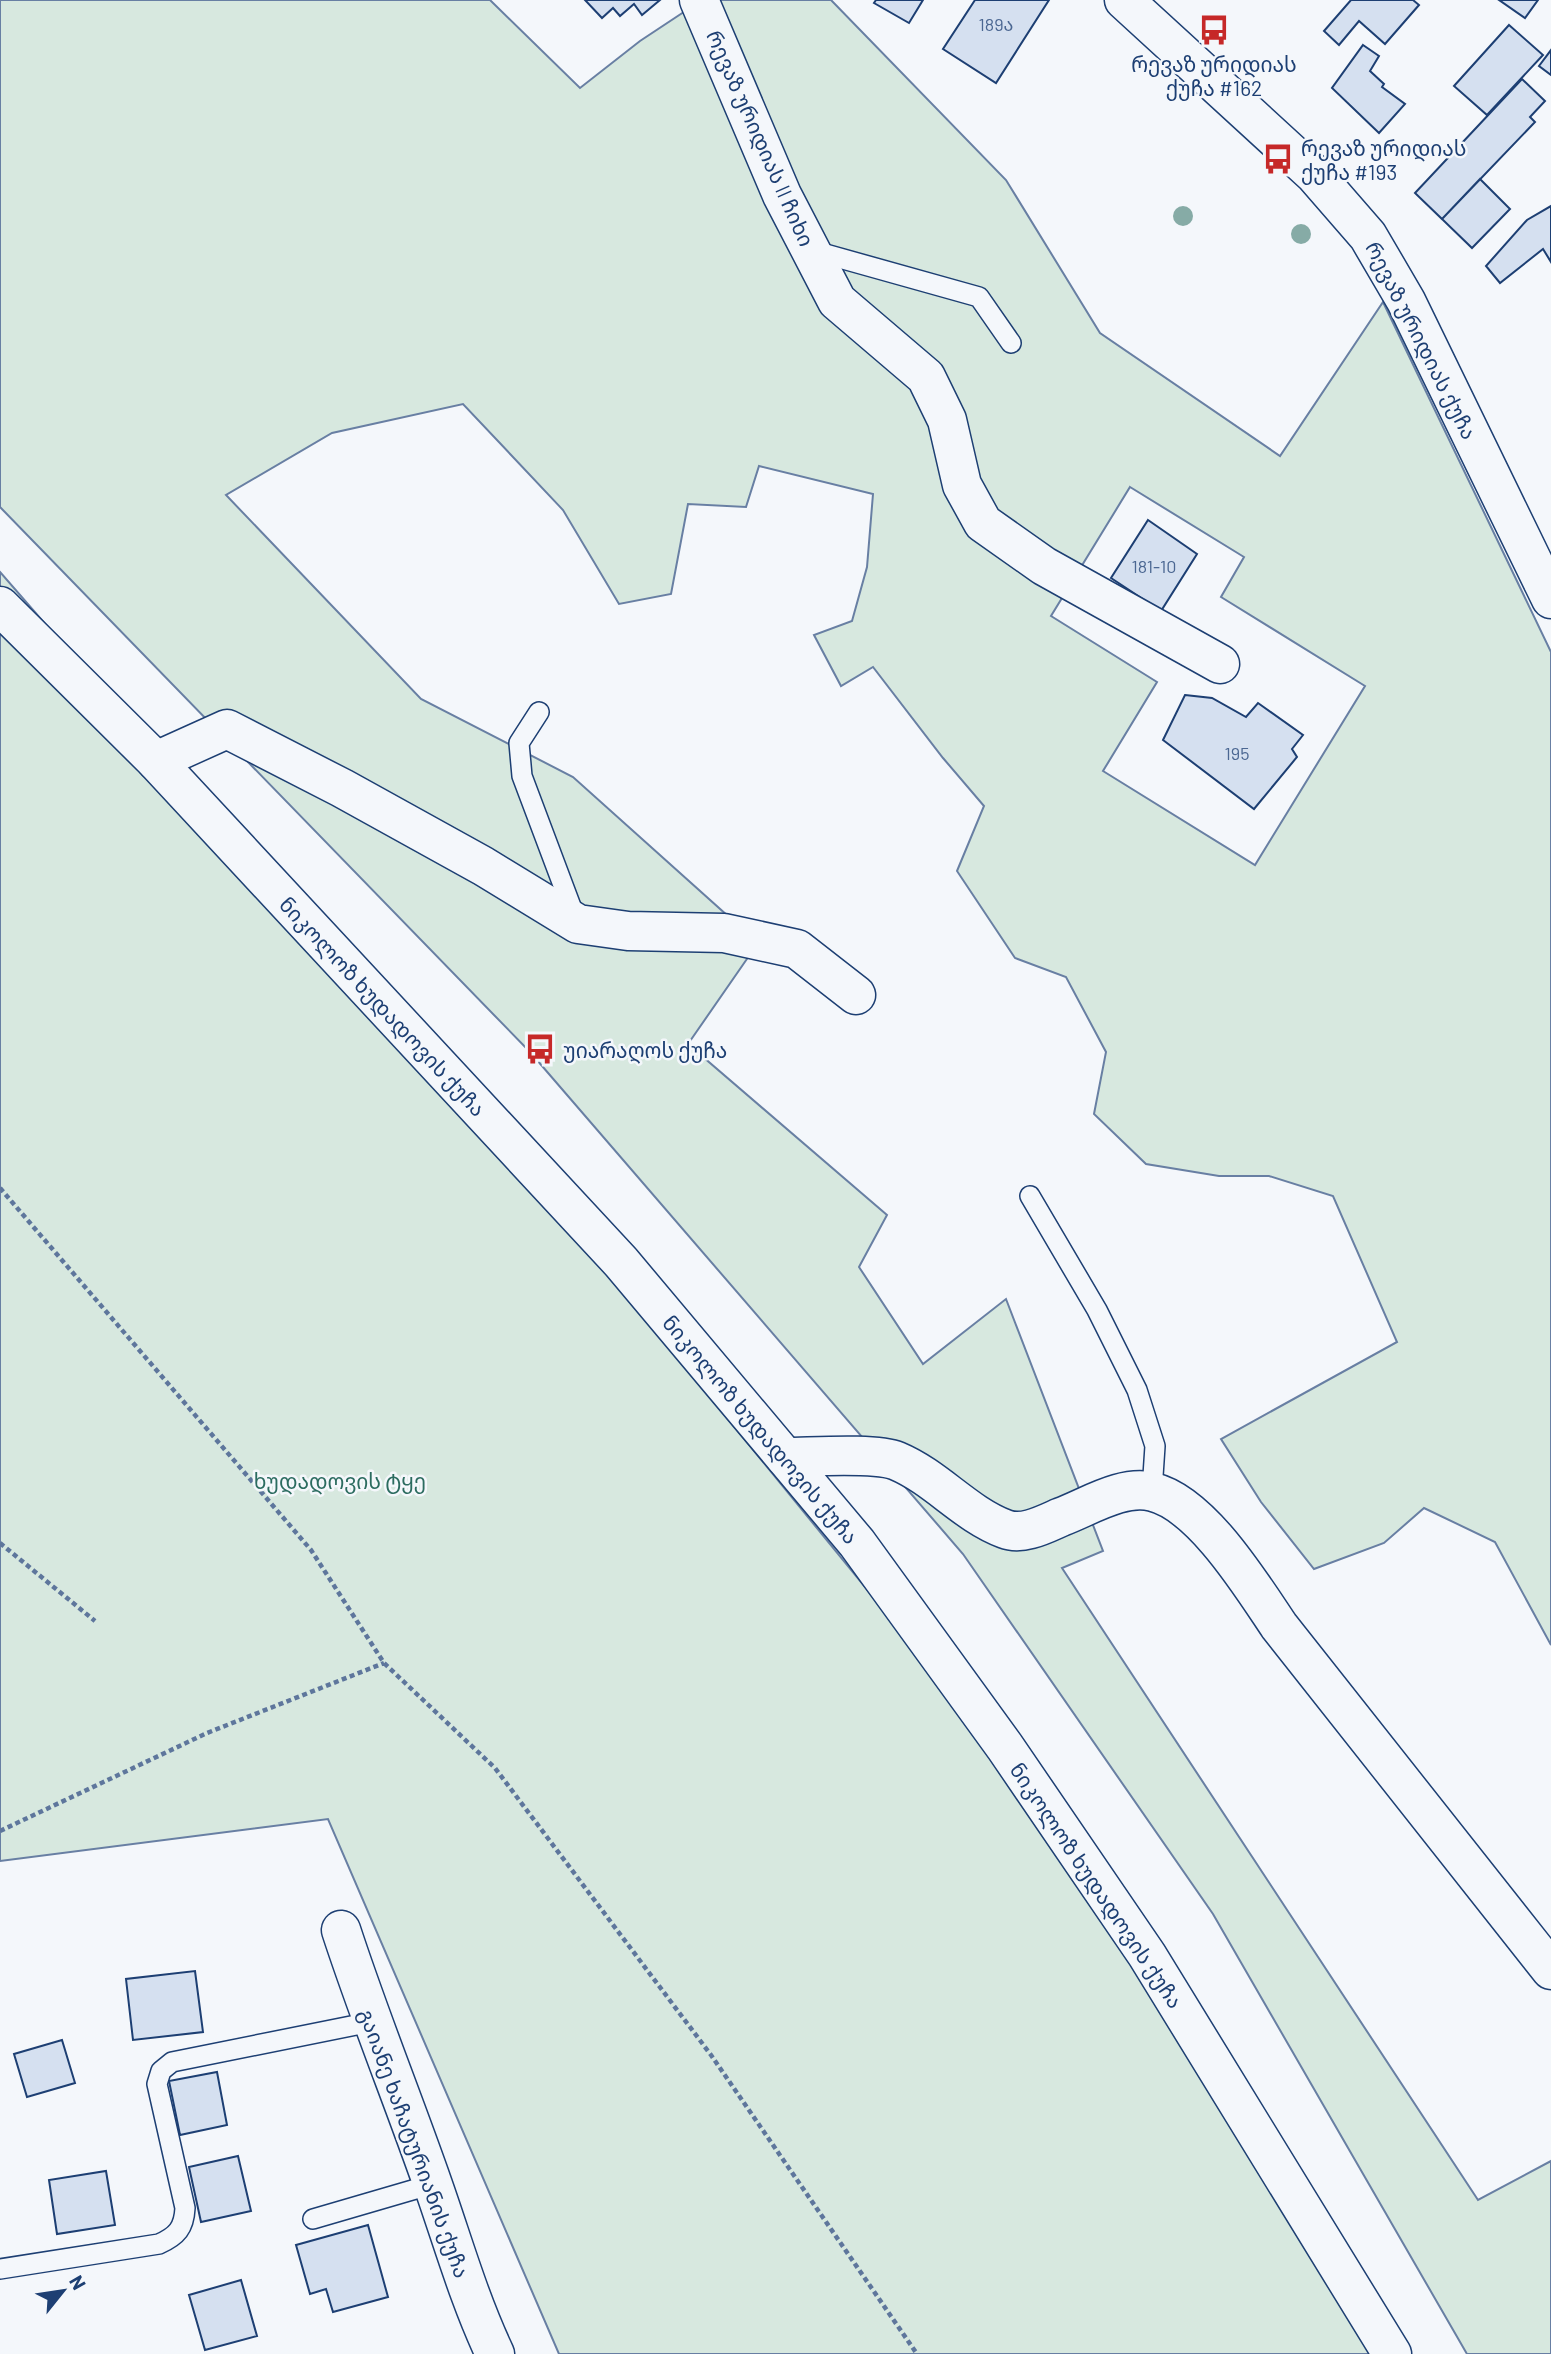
<svg xmlns="http://www.w3.org/2000/svg" width="1551" height="2354" viewBox="0 0 1551 2354" font-family="Barlow,'Noto Sans Georgian',sans-serif">
	<rect width="100%" height="100%" fill="#f4f7fb"/>
	<path fill="#d7e8df" stroke="#687fa3" stroke-width="2" fill-rule="evenodd" d="M0,0H490L580,88L640,41L702,0H831L1006,180L1100,333L1280,456L1383,302L1551,652V1645L1495,1542L1424,1508L1384,1543L1314,1569L1261,1502L1221,1439L1397,1342L1333,1196L1269,1176H1219L1146,1164L1094,1114L1106,1052L1066,977L1015,958L957,871L984,806L943,758L873,667L841,686L814,635L852,621L867,567L873,494L759,466L746,507L688,504L671,594L619,604L563,510L463,404L332,433L226,495L421,699L573,777L758,943L688,1044L887,1215L859,1267L923,1364L1006,1299L1103,1551L1062,1568L1478,2200L1551,2161V2354H1467L1213,1914L963,1554L530,1052L0,507ZM1130,487L1244,557L1221,597L1365,686L1255,865L1103,771L1157,682L1051,616Z
		M0,572L590,1250L1109,1886L1371,2354H559L328,1819L0,1861Z"/>
	<path fill="#d5e0f0" stroke="#1d3f73" stroke-width="2" d="M585,0H660L642,15L634,4L620,16L613,8L602,18Z
		M876,0H923L909,23L874,3Z
		M975,0H1049L996,83L943,49Z
		M1351,0H1413L1419,5L1385,44L1359,21L1339,45L1324,31Z
		M1499,0H1538L1525,18Z
		M1509,25L1543,55L1487,115L1454,86Z
		M1363,45L1379,56L1370,71L1384,84L1382,87L1405,104L1379,133L1332,88Z
		M1551,50V75L1539,66Z
		M1522,79L1545,101L1530,117L1535,122L1442,219L1415,193Z
		M1480,179L1510,209L1472,248L1442,219Z
		M1551,206V262L1543,249L1500,283L1486,266L1527,220Z
		M1148,520L1197,554L1161,611L1111,578Z
		M1185,695L1212,698L1246,717L1258,703L1303,735L1292,749L1297,757L1254,809L1163,740Z
		M195,1971L203,2032L133,2040L126,1979Z
		M62,2040L75,2083L27,2097L14,2054Z
		M217,2072L227,2125L180,2135L169,2081Z
		M238,2156L251,2211L201,2222L189,2167Z
		M106,2171L115,2225L57,2234L49,2180Z
		M368,2225L388,2297L333,2312L326,2289L310,2294L296,2245Z
		M241,2280L257,2336L205,2350L189,2295Z"/>
	<g fill="none" stroke-linecap="round" stroke-linejoin="round">
		<g stroke="#1d3f73" stroke-width="22">
			<path id="lane" d="M811,250L979,297L1011,343
				M539,712L519,743L522,776L575,917
				M1030,1196L1097,1310L1137,1390L1155,1446L1152,1491
				M313,2219L433,2184
				M0,2269L159,2244C177,2236 184,2228 185,2208L157,2084L161,2071L172,2062L371,2022"/>
		</g>
		<g stroke="#1d3f73" stroke-width="41">
			<path id="street" d="M699,0L782,195L837,301L926,377L947,420L962,485L983,523L1044,566L1220,664
				M156,761L227,729L342,788L483,866L578,924L628,931L724,933L797,949L856,995
				M785,1457C811,1457 875,1452 897,1461C937,1478 965,1514 1005,1529C1023,1536 1045,1524 1061,1517C1088,1507 1123,1484 1153,1492C1202,1504 1252,1586 1279,1626L1551,1970
				M341,1930C369,2016 403,2099 433,2185C453,2242 469,2299 495,2354"/>
		</g>
		<g stroke="#1d3f73" stroke-width="41">
			<path id="secondary" d="M1124,0L1315,175L1368,236L1406,301L1551,599
				M0,606L156,761L621,1262L857,1543L1005,1747L1147,1955L1392,2354"/>
		</g>
		<path stroke="#5e769c" stroke-width="4.5" stroke-dasharray="5 3.5" stroke-linecap="butt" d="M0,1188L311,1550L384,1663L495,1768L711,2055L917,2354
			M0,1543L95,1621
			M0,1831L207,1733L384,1663"/>
		<use href="#lane" stroke="#f4f7fb" stroke-width="19"/>
		<use href="#street" stroke="#f4f7fb" stroke-width="38"/>
		<use href="#secondary" stroke="#f4f7fb" stroke-width="38"/>
	</g>
	<g fill="#86aba6">
		<circle cx="1183" cy="216" r="10"/>
		<circle cx="1301" cy="234" r="10"/>
	</g>
	<defs>
		<g id="bus-bare" transform="scale(2.415)"><path d="M-5-6H5V4H4V6H2V4H-2V6H-4V4H-5ZM-3.5-4V0h7V-4ZM-3.5 1.2v1.5H-2V1.2ZM2 1.2v1.5H3.5V1.2Z" fill="#c62828" stroke="#f4f7fb" stroke-width="2.5" paint-order="stroke"/></g>
	</defs>
	<g fill-rule="evenodd">
		<use href="#bus-bare" x="1214" y="30"/>
		<use href="#bus-bare" x="1278" y="159"/>
		<use href="#bus-bare" x="540" y="1049"/>
	</g>
	<g text-anchor="middle" dominant-baseline="central" stroke-width="5" stroke-linejoin="round" paint-order="stroke">
		<g font-size="18" fill="#4b6792">
			<text x="996" y="24">189ა</text>
			<text x="1154" y="566">181-10</text>
			<text x="1237" y="753">195</text>
		</g>
		<g font-size="21" fill="#1d3f73" stroke="#f4f7fb" text-anchor="start">
			<text x="1214" y="63" text-anchor="middle">რევაზ ურიდიას<tspan x="1214" dy="24">ქუჩა #162</tspan></text>
			<text x="1301" y="147">რევაზ ურიდიას<tspan x="1301" dy="24">ქუჩა #193</tspan></text>
			<text x="563" y="1049">უიარაღოს ქუჩა</text>
		</g>
		<g font-size="21" fill="#1d3f73" stroke="#f4f7fb">
			<text transform="translate(761 138) rotate(66)">რევაზ ურიდიას II ჩიხი</text>
			<text transform="translate(1422 340) rotate(63)">რევაზ ურიდიას ქუჩა</text>
			<text transform="translate(383 1006) rotate(47)">ნიკოლოზ ხუდადოვის ქუჩა</text>
			<text transform="translate(761 1429) rotate(50)">ნიკოლოზ ხუდადოვის ქუჩა</text>
			<text transform="translate(1097 1885) rotate(56)">ნიკოლოზ ხუდადოვის ქუჩა</text>
			<text transform="translate(415 2143) rotate(70)">გაიანე ხაჩატურიანის ქუჩა</text>
		</g>
		<g font-size="21" fill="#2c6c60" stroke="#f4f7fb">
			<text x="340" y="1480">ხუდადოვის ტყე</text>
		</g>
	</g>
	<g transform="translate(63 2291) rotate(60)" stroke="#f4f7fb" stroke-width="5" paint-order="stroke">
	<path d="M0-5L12 26L0 18L-12 26Z" fill="#1d3f73"/>
	<text y="-10" font-size="19" font-weight="bold" text-anchor="middle" fill="#1d3f73">N</text>
	</g>
</svg>
